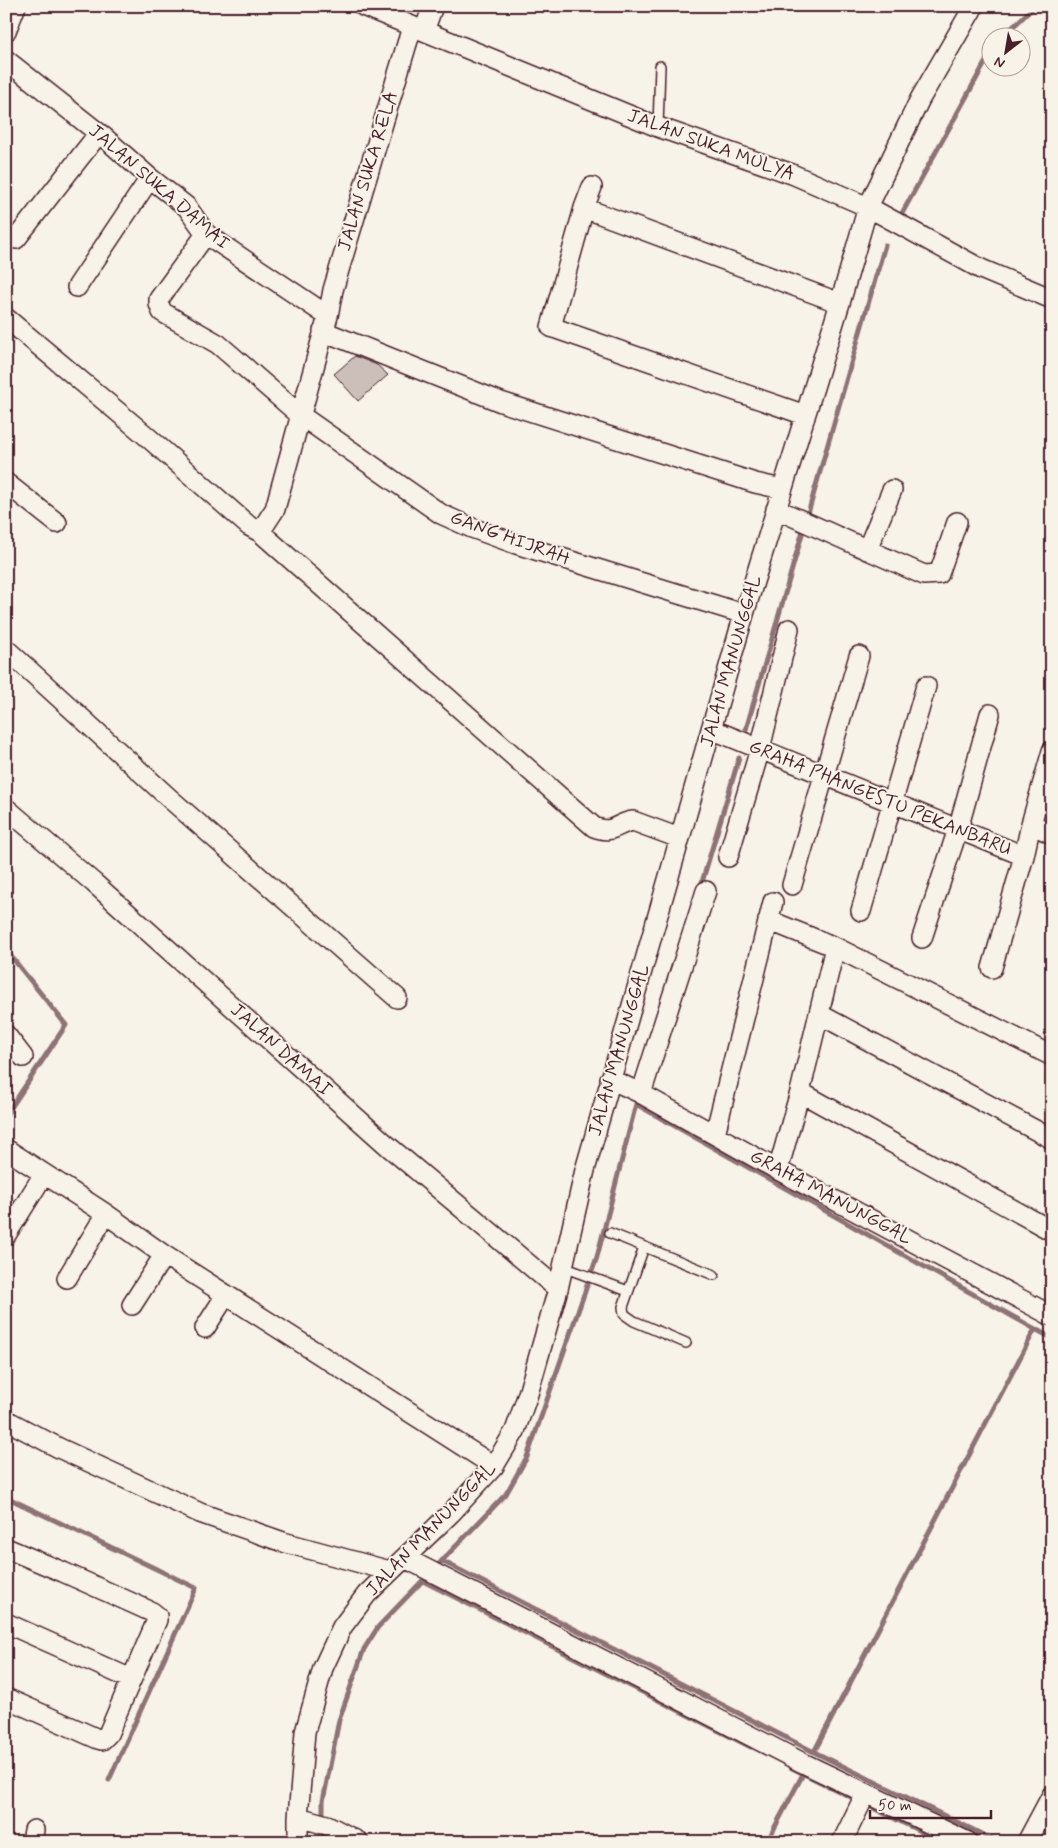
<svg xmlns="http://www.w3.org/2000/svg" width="1058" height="1848" viewBox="0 0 1058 1848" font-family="Mynerve,sans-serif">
	<rect width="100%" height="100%" fill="#f7f3e8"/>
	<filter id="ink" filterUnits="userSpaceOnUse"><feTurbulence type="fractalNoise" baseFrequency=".02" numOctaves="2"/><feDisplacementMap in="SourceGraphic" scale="10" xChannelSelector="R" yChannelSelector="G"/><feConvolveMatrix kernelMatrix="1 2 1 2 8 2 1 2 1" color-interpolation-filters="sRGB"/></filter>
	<g filter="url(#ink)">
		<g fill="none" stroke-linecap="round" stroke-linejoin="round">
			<path stroke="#8e7275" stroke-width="5" d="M1001,38L1035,6
				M900,217L990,54
				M745,733L885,245
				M700,889L739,758
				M6,950L66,1025L6,1115
				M1035,1329L1052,1338
				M6,1497L196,1588L109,1780
				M442,1561L814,1752L998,1842
				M434,1569L506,1494L527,1457L597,1257L636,1104L1035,1329L814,1752
				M423,1581L751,1747
				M790,1767L942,1842
				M323,1819V1801L339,1720L364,1649L378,1627L428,1575
				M323,1827L324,1842
				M767,1842L803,1774"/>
		</g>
		<path fill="#ccbfb9" stroke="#4a1f2b" d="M355,356L377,365L388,375L358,401L334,374Z"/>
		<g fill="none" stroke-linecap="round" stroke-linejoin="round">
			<g stroke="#4a1f2b" stroke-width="12">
				<path id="lane" d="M658,127L660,66
					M610,1233L714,1275
					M644,1247L623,1307L624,1314L634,1321L686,1343
					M563,1267L628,1291"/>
			</g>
			<g stroke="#4a1f2b" stroke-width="22">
				<path id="street" d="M363,6L658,127L792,174L868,207L981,269L1052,299
					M6,31L16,6
					M424,31L433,6
					M6,60L105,138L150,178L187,207L206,234L328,316L275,509L260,532L249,526L143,433L6,318
					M592,187L584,208L551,327L805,415
					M584,208L840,303
					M206,234L159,299V304L162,312L218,344L300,415L441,514L472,528L516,544L744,614
					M16,239L99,133
					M77,287L150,178
					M328,316L333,290L412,27
					M323,331L501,402L755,483L782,489
					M6,483L57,523
					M776,509L924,575L939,574L957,522
					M260,532L594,827C614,835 616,823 633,821L679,838
					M867,550L892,490
					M6,649L168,797L397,998
					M711,729L1024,856L1031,824L1052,834
					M6,808L94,883L388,1146L558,1289
					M1031,824L1052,751
					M728,857L760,749L789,629
					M792,885L859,656
					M861,911L926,686
					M768,920L835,947L800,1092L778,1170
					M922,938L958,829L990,714
					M835,947L1052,1056
					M992,968L1024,856
					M819,1014L1052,1139
					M6,1035L23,1057
					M610,1079L640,1093L778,1170L1052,1316
					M800,1092L1052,1231
					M641,1094L706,891
					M715,1134L773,902
					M6,1149L106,1214L164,1255L494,1466
					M6,1235L44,1174
					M67,1278L106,1214
					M132,1305L164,1255
					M205,1328L226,1295
					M6,1420L59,1448L200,1513L283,1542L390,1571
					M6,1548L63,1572L152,1612L157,1616V1620L108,1734L102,1740L98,1739L6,1698
					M405,1558L803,1763L968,1842
					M6,1623L131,1679
					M298,1817L327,1825L359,1842
					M32,1842L34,1830
					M298,1842V1817L305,1732L323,1668L342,1627L367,1594L451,1513L494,1466L515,1431L528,1394L558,1289L585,1170L744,614L840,303L868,207L920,99L974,6
					M842,1842L866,1793
					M1027,1842L1052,1795"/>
			</g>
			<use href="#lane" stroke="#f7f3e8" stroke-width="9"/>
			<use href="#street" stroke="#f7f3e8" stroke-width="19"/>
		</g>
	</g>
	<g text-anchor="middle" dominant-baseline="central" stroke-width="4" stroke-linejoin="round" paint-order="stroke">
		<g font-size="19" fill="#4a1f2b" stroke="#f7f3e8">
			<text transform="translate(711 145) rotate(20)">JALAN SUKA MULYA</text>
			<text transform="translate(368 171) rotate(-73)">JALAN SUKA RELA</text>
			<text transform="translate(159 187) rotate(41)">JALAN SUKA DAMAI</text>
			<text transform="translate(510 538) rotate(20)">GANG HIJRAH</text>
			<text transform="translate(731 661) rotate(-74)">JALAN MANUNGGAL</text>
			<text transform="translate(880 798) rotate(22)">GRAHA PHANGESTU PEKANBARU</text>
			<text transform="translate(281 1050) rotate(42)">JALAN DAMAI</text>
			<text transform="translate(619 1050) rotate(-74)">JALAN MANUNGGAL</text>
			<text transform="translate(831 1197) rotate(28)">GRAHA MANUNGGAL</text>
			<text transform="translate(431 1529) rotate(-46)">JALAN MANUNGGAL</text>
		</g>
	</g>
	<rect width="1058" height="1848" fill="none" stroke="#f7f3e8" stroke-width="25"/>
	<rect x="12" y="12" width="1033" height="1823" fill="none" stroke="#4a1f2b" stroke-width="2" filter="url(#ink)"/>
	<g transform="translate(1006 52) rotate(211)"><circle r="24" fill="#f7f3e8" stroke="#b29e9c"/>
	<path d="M0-4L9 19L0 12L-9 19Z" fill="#4a1f2b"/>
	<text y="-8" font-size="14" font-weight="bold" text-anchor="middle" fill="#4a1f2b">N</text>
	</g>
	<path d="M870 1810v8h121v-8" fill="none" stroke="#4a1f2b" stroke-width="2.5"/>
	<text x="878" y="1810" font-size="15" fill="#4a1f2b" stroke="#f7f3e8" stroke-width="4" paint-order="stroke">50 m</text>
</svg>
